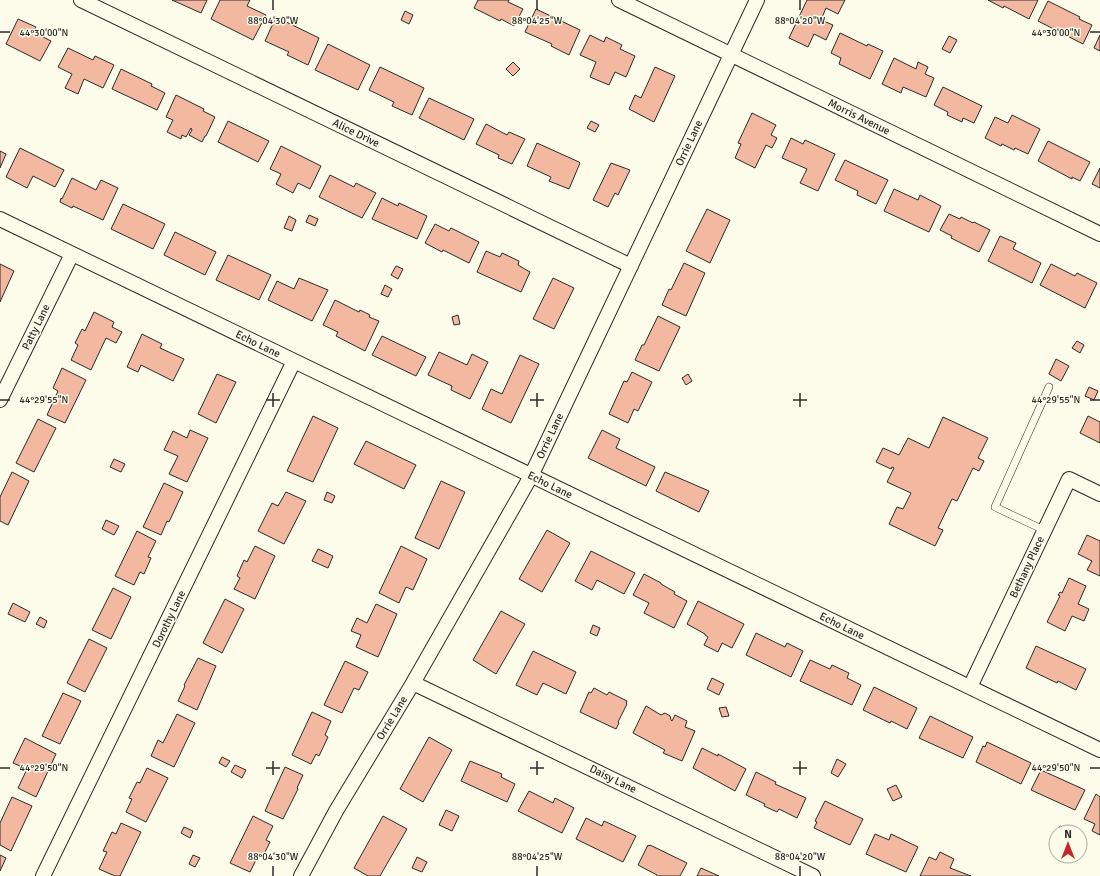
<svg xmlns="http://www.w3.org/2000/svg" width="1100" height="876" viewBox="0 0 1100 876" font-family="Signika,sans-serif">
	<rect width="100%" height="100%" fill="#fdfbea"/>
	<path fill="#f2b8a0" stroke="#2b2b2b" d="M172,0H207L201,13Z
		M220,0H250L247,6L266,15L253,40L211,19Z
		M478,0H509L508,2L523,9L514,26L501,19L500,21L474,8Z
		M807,0H845L838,14L826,8L821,20L833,25L826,40L814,34L808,47L789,38Z
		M988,0H1038L1029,19L1004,6L1003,8Z
		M1048,1L1080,17L1079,19L1092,25L1083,44L1038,21Z
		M536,9L580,30L569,55L551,46L552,44L525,32Z
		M405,11L413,15L409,24L401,20Z
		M276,17L319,38L308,65L287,55L289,52L265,41Z
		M18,19L36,27L33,32L51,41L40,61L6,44Z
		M840,33L867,46L868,44L883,51L870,79L839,64L841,58L831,53Z
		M590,35L604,42L606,37L622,45L620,49L635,56L626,77L615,72L609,85L590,77L596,62L580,55Z
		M1100,35V51L1094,48Z
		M949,36L957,40L950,53L942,49Z
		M328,44L370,65L358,90L315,70Z
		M68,48L93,60L95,56L114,65L103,88L84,79L78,94L65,88L72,74L58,67Z
		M894,58L916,69L918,62L928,67L925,74L934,78L926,97L903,87L901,93L882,84Z
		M513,62L520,69L513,76L506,69Z
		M380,67L424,88L412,115L392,106L394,102L369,90Z
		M655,67L675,76L654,122L629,109L635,95L641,98Z
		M121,69L152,84L151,86L165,93L157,110L112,89Z
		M943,87L982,106L974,123L963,118L962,122L947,115L948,112L934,105Z
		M176,95L204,109L203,111L215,117L206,136H205L202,142L189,135L192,130L191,128L186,137L182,135L181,139L167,132L173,120L166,117Z
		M429,98L474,119L464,140L419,118Z
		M752,113L776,125L771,135L777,138L772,148L766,145L755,168L735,158L741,144L738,143Z
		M1012,115L1040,129L1028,154L1015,148L1014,150L1002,144L1001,146L985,138L995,117L1008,123Z
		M228,121L269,141L258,162L218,142Z
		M591,121L599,125L595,132L587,128Z
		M486,124L507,135L509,132L525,139L512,164L498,158L499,155L476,144Z
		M791,138L803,144L805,140L835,154L818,191L800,183L807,169L782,158Z
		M1048,141L1090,162L1080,181L1072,177V179L1038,161Z
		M537,143L579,162L580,163L569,189L549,181L551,177L527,166Z
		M281,146L321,166L310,189L298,183L293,193L276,184L281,174L270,169Z
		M20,148L64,170L55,187L33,176L27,188L6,177Z
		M0,151L6,154L0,168Z
		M845,160L888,180L876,204L857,195L858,191L835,180Z
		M611,163L630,170L618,195L615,193L608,207L593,200Z
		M1100,168V188L1092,184Z
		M330,175L354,187L356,183L376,193L362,218L319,197Z
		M72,178L96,190L101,180L118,188L103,220L73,206L72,208L60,202L61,198L62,199Z
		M894,189L918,200L920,195L941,206L929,232L884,211Z
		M382,198L398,206L399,203L427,216L417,239L372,219Z
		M123,204L165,224L153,249L111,229Z
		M707,209L730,220L710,263L686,251Z
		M949,214L960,219L961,217L973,223L974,222L990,230L979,252L951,238L952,236L940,230Z
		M309,215L318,219L315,226L306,222Z
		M289,216L296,220L292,231L284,228Z
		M435,224L449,231L451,228L479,242L469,263L443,250L442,252L425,243Z
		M175,232L216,252L205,275L164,255Z
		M1000,236L1016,243L1013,249L1041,263L1032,283L988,261Z
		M486,251L500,257L502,253L519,261L518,265L530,272L521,292L477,272Z
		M228,255L271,275L259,300L216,280Z
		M684,263L705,273L686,316L662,305L669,289L671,290Z
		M0,264L14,271L0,302Z
		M1051,264L1075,276L1077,273L1097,283L1085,308L1040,285Z
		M396,266L403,269L398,279L391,275Z
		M299,278L328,290L312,321L268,300L277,281L294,289Z
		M553,278L574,288L554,329L533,319Z
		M385,285L392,289L388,297L381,294Z
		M335,300L359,312L360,310L370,315L369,317L379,321L365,351L336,336L338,332L323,325Z
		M94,312L114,322L112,327L122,332L116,343L106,338L91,370L71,360L78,345L75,343L82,329L85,331Z
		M458,315L460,324L454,325L452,317Z
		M658,316L680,327L659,371L635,360L642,345H644Z
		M142,334L162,344L160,348L184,359L173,381L141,365L138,372L127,367Z
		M382,336L426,357L416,376L372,355Z
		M1077,341L1084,345L1080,353L1072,348Z
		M439,352L467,365L472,354L488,362L470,399L451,390L452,386L428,375Z
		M520,355L539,364L511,423L482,409L491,389L502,394Z
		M1056,359L1069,366L1061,381L1049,374Z
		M62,368L86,380L65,423L47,415L58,391L53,388Z
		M632,372L652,382L638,411L634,409L628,423L609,414L624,381L627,382Z
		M217,374L236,382L216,423L198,414Z
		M688,374L692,381L686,385L682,378Z
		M1089,387L1098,391L1094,400L1085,396Z
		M313,416L338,428L313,482L287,471Z
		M1088,416L1100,422V443L1080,433Z
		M943,417L988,438L978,458L984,461L979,471L973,468L957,501L952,499L938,528L943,530L935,546L889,524L897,507L903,509L911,493L887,482L894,468L892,467L891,469L876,462L883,448L899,455L908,438L929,448Z
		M38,419L56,428L34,472L16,463Z
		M190,430L208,438L187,482L169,474L178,456L164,450L173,431L187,438Z
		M602,430L620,439L616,448L655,467L646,486L588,458Z
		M366,441L416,465L404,489L354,464Z
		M114,459L125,464L121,472L110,467Z
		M12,472L29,481L8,525L0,521V497Z
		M665,472L709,491L699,512L656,491Z
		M441,481L465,492L439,549L415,538Z
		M164,483L183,492L169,522L167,521L161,535L143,527Z
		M286,492L306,501L284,544L258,531L272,503L278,506Z
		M327,492L335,496L332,503L324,500Z
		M106,520L119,526L114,535L102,529Z
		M547,530L570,543L542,592L519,579Z
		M137,531L156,541L148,557L151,558L144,574L140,572L134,585L115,576Z
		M1087,535L1100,541V576L1087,570L1092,561L1078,554Z
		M255,546L275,556L255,599L234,589L240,578L237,576L244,560L247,562Z
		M401,546L427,559L413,590L406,587L399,603L379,593Z
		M318,549L333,556L328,568L312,561Z
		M591,551L635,573L624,594L597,580L592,590L575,581Z
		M644,574L661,583V584L675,592L674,594L687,601L674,628L644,613L649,603L633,595Z
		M1069,578L1086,586L1078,604L1089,609L1084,621L1072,616L1065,631L1047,622L1060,596L1058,595L1060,592L1062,593Z
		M113,588L131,597L111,639L92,630Z
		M225,599L244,609L222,653L203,643Z
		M698,601L744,624L732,648L722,643L718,652L704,645L708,637L705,635V634L687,624Z
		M13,603L30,612L25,622L8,614Z
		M376,604L397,614L378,657L356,647L361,635L351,631L357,618L367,623Z
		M501,611L525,624L496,674L473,660Z
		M40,617L47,621L44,628L36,624Z
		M593,625L600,628L597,636L590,633Z
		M756,633L785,647L787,643L803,651L791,677L746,655Z
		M89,639L107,648L85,692L67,683Z
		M1036,646L1086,669L1076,690L1058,681L1057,683L1026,668Z
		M533,651L576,672L566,694L543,683L537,695L516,685Z
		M198,658L216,666L197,710L178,701L185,686L184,685Z
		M810,660L830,669L832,665L849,673L847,678L861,685L852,705L800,681Z
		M345,661L368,672L359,690L354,688L342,713L324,705Z
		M712,678L724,684L719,695L707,689Z
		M874,687L917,708L907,729L891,721L890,723L863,710Z
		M594,688L607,695L609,692L627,701L626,703L627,704L618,722L619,723L616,729L580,712L589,692L591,693Z
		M63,693L81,701L60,744L42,736Z
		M646,706L661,715L665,713L670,716L671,720L672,721L675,715L687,721L685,727L695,731L682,761L663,753L665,750L633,733Z
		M726,707L729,716L722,717L719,708Z
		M312,712L331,721L325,735L328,737L319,756L316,754L311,764L292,755Z
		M177,714L195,723L174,767L151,756L158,740L163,743Z
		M930,716L973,737L963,758L919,738Z
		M429,737L452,750L423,802L400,789Z
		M25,738L56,754L36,797L18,788L27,769L13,763Z
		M987,742L1031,763L1021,784L976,762L983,746L985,747Z
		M702,748L718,756V754L746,769L735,791L693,768Z
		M222,757L230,761L226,767L219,763Z
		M837,759L846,764L838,777L831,773Z
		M470,761L502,774L501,777L515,784L507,802L461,781Z
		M235,765L246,770L242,778L231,772Z
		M285,767L303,775L297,788L298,789L283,819L265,811Z
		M147,768L168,778L146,822L126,812L132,799L129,798L137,782L140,783Z
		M1041,770L1085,790L1075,810L1031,790Z
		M756,772L776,782L775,784L806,798L797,818L779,809L777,812L764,806L765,804L746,795Z
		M896,785L902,797L893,801L887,789Z
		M529,791L553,803L555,798L574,808L562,833L518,811Z
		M1096,794L1100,797V835L1092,831L1095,824L1084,819Z
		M12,797L32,806L11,851L0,845V823Z
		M825,801L863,819L850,845L814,828L817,822L815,821Z
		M446,810L459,816L452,831L439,825Z
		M253,816L273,826L266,840L270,842L262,858L258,856L250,872L230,863Z
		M383,816L407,829L380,876H368L354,868Z
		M586,818L602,826L604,821L636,836L623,862L576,839Z
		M121,823L141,832L120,876H115L99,869L107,852L103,851L104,849L112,832L116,834Z
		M1060,826L1068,830L1067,832H1057Z
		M184,827L193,831L190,838L181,833Z
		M875,834L889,840L891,834L918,847L906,872L866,854Z
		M648,845L649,846L650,845L687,863L680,876H657V875L638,865Z
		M940,852L954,859L950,868L971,876H920L929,857L936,860Z
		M0,855L6,858L0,871Z
		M193,855L200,858L195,867L189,864Z
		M417,857L427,862L422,872L412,868Z
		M701,868L719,876H697Z"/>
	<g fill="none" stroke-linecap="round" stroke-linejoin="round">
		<g stroke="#2b2b2b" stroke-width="8">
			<path id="service" d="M1044,530L995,507L1049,387"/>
		</g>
		<g stroke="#2b2b2b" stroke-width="16">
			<path id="minor" d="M81,0L631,266
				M619,0L1100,234
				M0,219L1100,750
				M0,400L72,254
				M413,683L813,876
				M970,687L1069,479L1100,494
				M43,876L294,361
				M301,876L336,811L413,683L531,476L757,0"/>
		</g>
		<use href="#service" stroke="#fdfbea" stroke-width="7"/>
		<use href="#minor" stroke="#fdfbea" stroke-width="14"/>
	</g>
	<path fill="none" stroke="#2b2b2b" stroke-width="1.5" d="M273,0V10M537,0V10M800,0V10M0,32H10M1090,32H1100M273,393V407M537,393V407M800,393V407M0,400H10M266,400H280M530,400H544M793,400H807M1090,400H1100M273,761V775M537,761V775M800,761V775M0,768H10M266,768H280M530,768H544M793,768H807M1090,768H1100M273,866V876M537,866V876M800,866V876"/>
	<g text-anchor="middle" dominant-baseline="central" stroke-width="3" stroke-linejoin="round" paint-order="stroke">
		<g font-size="11" fill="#2b2b2b" stroke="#fdfbea">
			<text transform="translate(859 117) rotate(26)">Morris Avenue</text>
			<text transform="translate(356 133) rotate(26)">Alice Drive</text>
			<text transform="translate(689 143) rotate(-65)">Orrie Lane</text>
			<text transform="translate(36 327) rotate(-64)">Patty Lane</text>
			<text transform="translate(258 344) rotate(26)">Echo Lane</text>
			<text transform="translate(550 436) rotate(-65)">Orrie Lane</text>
			<text transform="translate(550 485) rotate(26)">Echo Lane</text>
			<text transform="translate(1027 567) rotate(-65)">Bethany Place</text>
			<text transform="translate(169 619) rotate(-64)">Dorothy Lane</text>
			<text transform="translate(842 626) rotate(26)">Echo Lane</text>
			<text transform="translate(392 718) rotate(-59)">Orrie Lane</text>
			<text transform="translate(613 779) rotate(26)">Daisy Lane</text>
		</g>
	</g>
	<g font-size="10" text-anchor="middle" fill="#2b2b2b" stroke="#fdfbea" stroke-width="3" stroke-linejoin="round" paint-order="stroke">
		<text x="273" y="24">88°04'30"W</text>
		<text x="537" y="24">88°04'25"W</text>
		<text x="800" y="24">88°04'20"W</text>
		<text x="44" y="36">44°30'00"N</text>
		<text x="1056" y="36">44°30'00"N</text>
		<text x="44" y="403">44°29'55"N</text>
		<text x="1056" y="403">44°29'55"N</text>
		<text x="44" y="771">44°29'50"N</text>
		<text x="1056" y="771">44°29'50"N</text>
		<text x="273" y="860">88°04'30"W</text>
		<text x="537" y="860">88°04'25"W</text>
		<text x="800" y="860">88°04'20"W</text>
	</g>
	<g transform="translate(1068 844)"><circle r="19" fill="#fdfbea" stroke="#a9a89e"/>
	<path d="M0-3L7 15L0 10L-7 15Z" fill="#c62828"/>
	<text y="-6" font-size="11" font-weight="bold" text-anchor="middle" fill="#2b2b2b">N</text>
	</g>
</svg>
